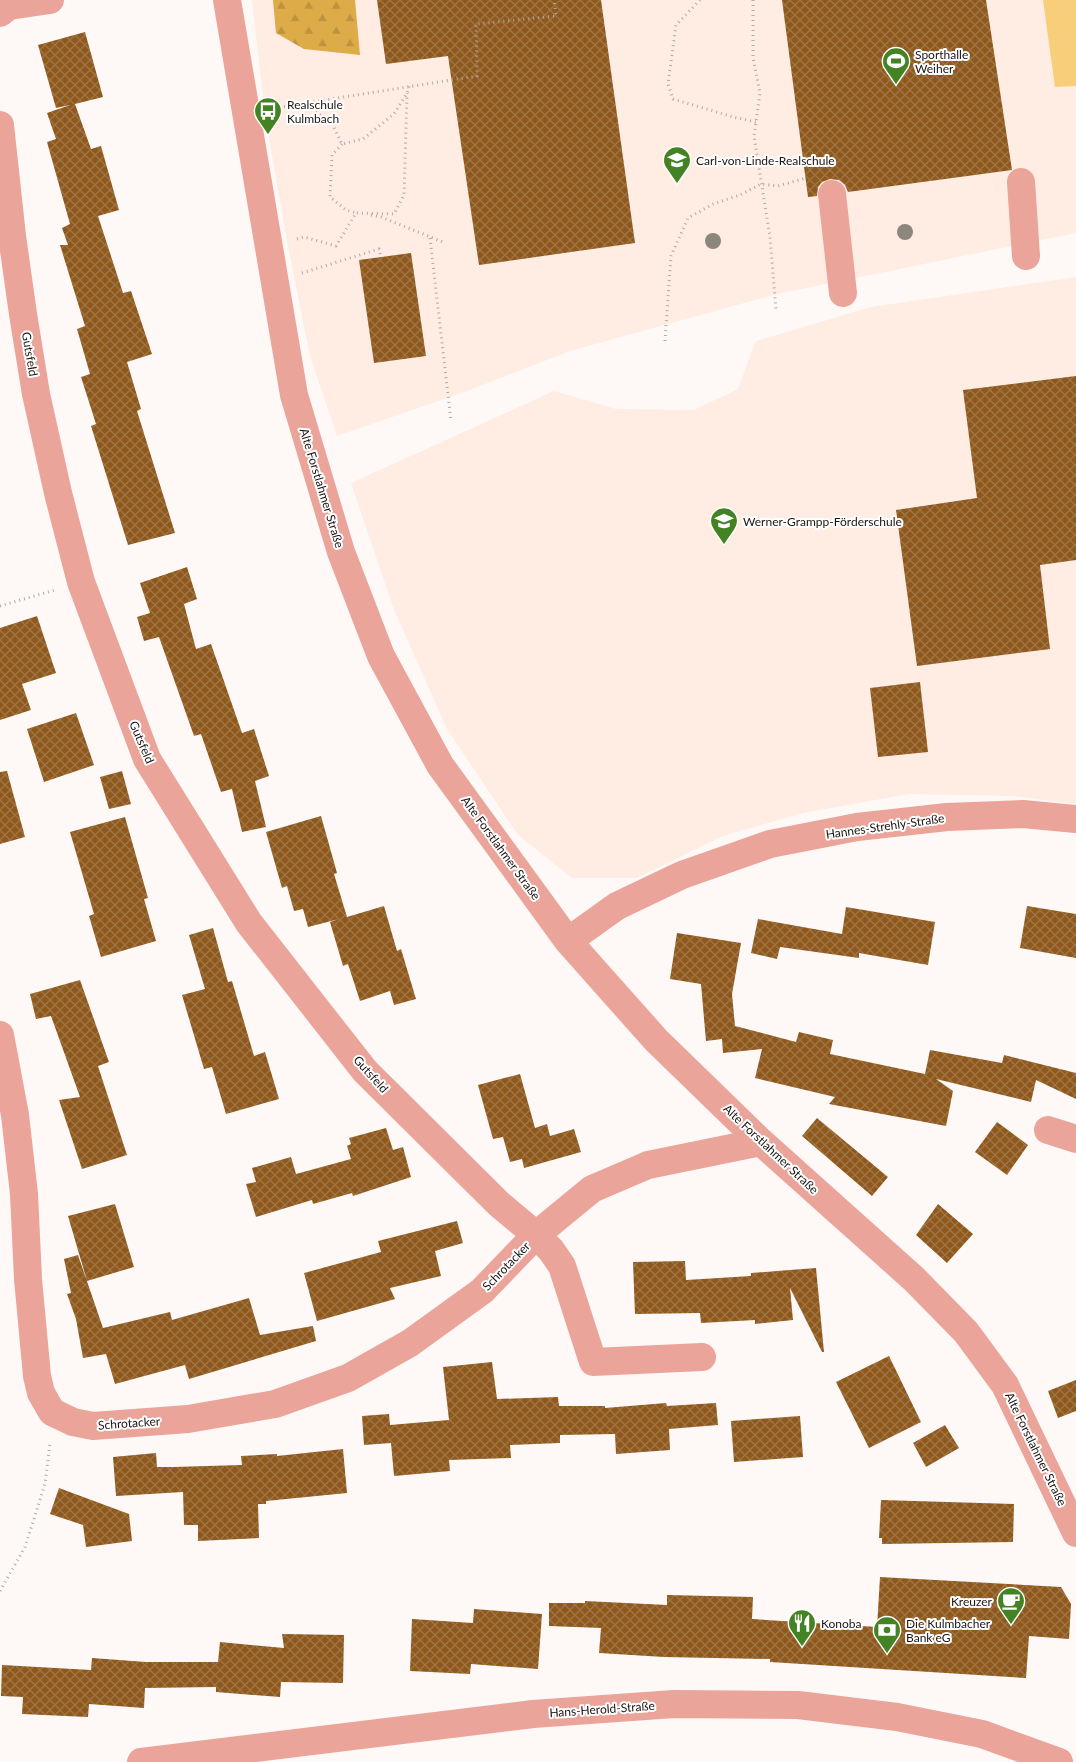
<svg xmlns="http://www.w3.org/2000/svg" width="1076" height="1762" viewBox="0 0 1076 1762" font-family="Lato,sans-serif">
	<defs>
		<pattern id="forest-firs" width="22" height="20" patternUnits="userSpaceOnUse" patternTransform="scale(1.25)"><rect width="22" height="20" fill="#ddac48"/><path d="M5 1l3.5 6h-7zM16 11l3.5 6h-7z" fill="#bd933e"/></pattern>
		<pattern id="building-cross-hatch" width="8" height="8" patternUnits="userSpaceOnUse" patternTransform="scale(1.25)"><rect width="8" height="8" fill="#90591b"/><path d="M0 0l8 8M0 8l8-8" fill="none" stroke="#9d764a"/></pattern>
	</defs>
	<rect width="100%" height="100%" fill="#fef9f7"/>
	<path fill="#ffece3" d="M252,0H1076V233L777,294L570,351L467,391L337,436L310,356L287,241L265,115Z
		M1076,277V804L1013,796L909,794L803,813L723,836L637,878H572L518,835L447,729L393,607L351,483L554,391L616,409L694,410L738,389L756,341L871,307Z"/>
	<path fill="url(#forest-firs)" d="M273,0H355L360,55L304,49L276,33Z"/>
	<path fill="#f9ce7a" d="M1043,0H1076V86L1055,87Z"/>
	<path fill="url(#building-cross-hatch)" d="M377,0H601L635,243L479,265L448,56L386,64Z
		M782,0H986L1012,170L848,192L845,185L839,180L830,179L822,182L818,187L817,196L808,197Z
		M85,32L103,97L75,104L91,149L101,146L119,210L98,216L123,293L131,291L152,354L127,362L141,409L137,411L175,533L128,545L91,426L96,424L81,377L90,374L77,329L85,326L60,245H68L62,228L70,224L47,142L56,139L47,113L70,105L56,108L38,45Z
		M411,253L426,356L374,363L359,260Z
		M1076,376V560L1040,565L1050,649L917,666L896,510L977,498L963,390Z
		M187,567L197,599L184,604L196,649L211,644L242,733L254,729L269,776L255,781L266,827L242,832L232,789L221,792L201,734L194,736L159,637L144,641L137,617L150,613L140,583Z
		M37,616L56,673L22,684L31,710L0,720V628Z
		M920,682L928,752L878,757L870,688Z
		M76,713L94,765L44,782L27,729Z
		M7,771L25,837L0,844V772Z
		M122,771L131,804L109,809L100,777Z
		M321,816L337,873L334,874L347,917L384,906L397,951L401,949L416,999L394,1005L390,991L360,1001L348,964L343,966L330,922L339,919L308,927L303,909L294,911L287,886L282,888L266,832Z
		M125,817L148,898L144,899L156,941L101,957L89,916L94,914L70,832Z
		M1027,906L1076,914V958L1020,948Z
		M846,907L935,922L928,965L859,953V958L780,947L777,959L751,953L758,919L842,934Z
		M213,928L228,982L232,981L254,1056L265,1052L279,1099L226,1114L212,1067L204,1069L182,995L205,989L189,935Z
		M677,933L741,943L732,994L735,1026L796,1042L799,1032L833,1040L830,1054L925,1074L930,1050L1002,1063L1004,1055L1076,1073V1099L1036,1080L1031,1102L936,1079L953,1091L946,1126L829,1104L835,1097L755,1078L762,1049L723,1053L722,1039L706,1041L701,984L670,979Z
		M80,980L109,1062L98,1066L127,1155L82,1169L59,1100L80,1097L51,1016L36,1019L30,994Z
		M520,1074L535,1128L547,1124L550,1136L574,1129L581,1152L524,1168L522,1159L510,1162L503,1137L493,1139L478,1085Z
		M817,1118L888,1177L872,1196L802,1136Z
		M997,1122L1028,1145L1007,1175L975,1152Z
		M386,1128L393,1150L403,1147L411,1177L353,1196L352,1193L313,1204L312,1200L256,1217L246,1184L256,1182L252,1168L291,1157L296,1174L351,1159L347,1146L351,1144L349,1138Z
		M115,1204L134,1267L87,1281L68,1216Z
		M938,1204L973,1234L947,1263L916,1235Z
		M457,1221L463,1243L435,1251L441,1276L390,1288L395,1299L317,1321L304,1273L381,1252L378,1241Z
		M78,1255L103,1328L170,1312L172,1320L249,1298L260,1335L313,1326L316,1341L189,1379L185,1365L115,1384L106,1354L83,1358L76,1319L67,1294L71,1293L64,1259Z
		M685,1261L686,1280L751,1276V1273L816,1268L824,1352H822L790,1288L793,1320L755,1324V1320L701,1323L700,1313L635,1314L633,1262Z
		M889,1356L921,1422L869,1448L836,1382Z
		M492,1362L497,1399L558,1397L559,1406H605V1408L666,1403L667,1406L716,1403L718,1425L669,1429L670,1450L616,1454L615,1434L560,1435V1443L510,1445L511,1458L449,1460L450,1471L394,1476L391,1443L364,1445L362,1416L389,1414L390,1425L449,1420L443,1367Z
		M1076,1380V1411L1058,1418L1048,1391Z
		M800,1416L803,1457L734,1462L731,1421Z
		M945,1425L959,1448L926,1467L913,1443Z
		M343,1449L347,1493L266,1501V1504H258L259,1538L198,1541V1525H184L183,1492L116,1496L113,1457L156,1453L157,1467H173L242,1465L241,1456L277,1454V1456Z
		M59,1488L129,1514L132,1541L86,1547L83,1525L50,1514Z
		M881,1500L1014,1504L1013,1542L882,1544V1538H879Z
		M880,1577L1061,1587L1071,1604L1069,1639L1029,1636L1026,1678L770,1662V1659L664,1657L599,1653L601,1628L549,1626V1603H585V1601L667,1605V1595L753,1597L752,1619L877,1627Z
		M474,1609L542,1614L538,1669L471,1664L470,1674L410,1671L412,1619L473,1623Z
		M282,1634L344,1635L343,1683L281,1682L280,1697L216,1692V1687L145,1688L144,1708L89,1704L88,1717L22,1714L23,1697L1,1696L2,1665L91,1670L92,1658L146,1662H218L220,1642L284,1648Z"/>
	<g fill="none" stroke-linecap="round" stroke-linejoin="round">
		<path stroke="#b0aaa8" stroke-width="3" stroke-dasharray="1 4" stroke-linecap="butt" d="M700,0L676,25L668,84L673,99L733,117L756,122
			M753,0V58L760,93L754,136L770,237L776,310
			M303,104L331,122L342,144L363,139L394,114L407,93L409,86
			M274,108L477,76L476,24L556,16L554,0
			M342,144L332,155L330,197L346,210L357,213
			M371,215L381,217L443,242
			M430,238L451,421
			M297,239L304,237L336,246L356,213L394,214L404,195L407,93
			M302,273L379,249L381,257
			M665,341L671,256L688,218L713,204L740,195L761,184L778,186L806,178
			M0,606L55,590
			M0,1591L25,1547L45,1484L50,1443"/>
		<path stroke="#eaa49a" stroke-width="28" d="M227,0L294,395L341,552L381,656L440,765L568,941L656,1040L761,1142L914,1279L966,1332L1005,1385L1076,1533
			M0,13L9,6L50,0
			M0,125L12,236L23,314L36,394L58,493L81,582L147,759L249,923L365,1071L499,1204L536,1235L551,1250L562,1266L593,1362L702,1357
			M1021,182L1026,256
			M832,194L843,293
			M568,941L617,906L682,875L770,844L857,827L947,817L1023,814L1076,819
			M0,1035L15,1115L24,1194L28,1279L37,1376L41,1393L52,1412L73,1422L93,1426L188,1419L275,1404L348,1378L410,1343L482,1291L536,1235L592,1189L648,1165L761,1142
			M1048,1130L1076,1139
			M141,1762L533,1714L674,1704L798,1705L897,1717L982,1734L1059,1762"/>
	</g>
	<g fill="#8d867c">
		<circle cx="905" cy="232" r="8"/>
		<circle cx="713" cy="241" r="8"/>
	</g>
	<defs>
		<g id="stadium-pin" transform="scale(1.4375)"><path d="M0 17L-7.5 6A9.5 9.5 0 1 1 7.5 6Z" fill="#448323" stroke="#fff"/><path d="M0-5a6.5 5 0 1 0 0 10a6.5 5 0 1 0 0-10ZM-3.5-1.8h7v3.6h-7Z" fill="#fff"/></g>
		<g id="bus-pin" transform="scale(1.4375)"><path d="M0 17L-7.5 6A9.5 9.5 0 1 1 7.5 6Z" fill="#448323" stroke="#fff"/><path d="M-5-6H5V4H4V6H2V4H-2V6H-4V4H-5ZM-3.5-4V0h7V-4ZM-3.5 1.2v1.5H-2V1.2ZM2 1.2v1.5H3.5V1.2Z" fill="#fff"/></g>
		<g id="school-pin" transform="scale(1.4375)"><path d="M0 17L-7.5 6A9.5 9.5 0 1 1 7.5 6Z" fill="#448323" stroke="#fff"/><path d="M0-5L7-2L0 1L-7-2ZM-4 1L0 2.5L4 1V4Q0 6-4 4Z" fill="#fff"/></g>
		<g id="cafe-pin" transform="scale(1.4375)"><path d="M0 17L-7.5 6A9.5 9.5 0 1 1 7.5 6Z" fill="#448323" stroke="#fff"/><path d="M-5.5-4.5H6V0H3Q3 3.5 0 3.5H-2.5Q-5.5 3.5-5.5 0ZM3-3.2v2h1.7v-2ZM-6 4.5H4V6H-6Z" fill="#fff"/></g>
		<g id="restaurant-pin" transform="scale(1.4375)"><path d="M0 17L-7.5 6A9.5 9.5 0 1 1 7.5 6Z" fill="#448323" stroke="#fff"/><path d="M-5-6h1v4h1v-4h1v4h1v-4h1v5L-1.5 .5V6h-2V.5L-5-1ZM5-6V6H3V1.5H1.5Q1.5-4 5-6Z" fill="#fff"/></g>
		<g id="bank-pin" transform="scale(1.4375)"><path d="M0 17L-7.5 6A9.5 9.5 0 1 1 7.5 6Z" fill="#448323" stroke="#fff"/><path d="M-6-4H6V4H-6ZM0-2.3a2.3 2.3 0 1 0 0 4.6a2.3 2.3 0 1 0 0-4.6Z" fill="#fff"/></g>
	</defs>
	<g fill-rule="evenodd">
		<use href="#stadium-pin" x="896" y="61"/>
		<use href="#bus-pin" x="268" y="111"/>
		<use href="#school-pin" x="677" y="160"/>
		<use href="#school-pin" x="724" y="521"/>
		<use href="#cafe-pin" x="1011" y="1601"/>
		<use href="#restaurant-pin" x="802" y="1623"/>
		<use href="#bank-pin" x="887" y="1630"/>
	</g>
	<g text-anchor="middle" dominant-baseline="central" stroke-width="4" stroke-linejoin="round" paint-order="stroke">
		<g font-size="12" fill="#1c1411" stroke="#fff" text-anchor="start">
			<text x="915" y="54">Sporthalle<tspan x="915" dy="14">Weiher</tspan></text>
			<text x="287" y="104">Realschule<tspan x="287" dy="14">Kulmbach</tspan></text>
			<text x="696" y="160">Carl-von-Linde-Realschule</text>
			<text x="743" y="521">Werner-Grampp-Förderschule</text>
			<text x="992" y="1601" text-anchor="end">Kreuzer</text>
			<text x="821" y="1623">Konoba</text>
			<text x="906" y="1623">Die Kulmbacher<tspan x="906" dy="14">Bank eG</tspan></text>
		</g>
		<g font-size="12" fill="#1c1411" stroke="#fff">
			<text transform="translate(30 354) rotate(80)">Gutsfeld</text>
			<text transform="translate(322 488) rotate(73)">Alte Forstlahmer Straße</text>
			<text transform="translate(142 742) rotate(67)">Gutsfeld</text>
			<text transform="translate(885 826) rotate(-8)">Hannes-Strehly-Straße</text>
			<text transform="translate(501 848) rotate(54)">Alte Forstlahmer Straße</text>
			<text transform="translate(371 1074) rotate(48)">Gutsfeld</text>
			<text transform="translate(771 1149) rotate(43)">Alte Forstlahmer Straße</text>
			<text transform="translate(506 1266) rotate(-46)">Schrotacker</text>
			<text transform="translate(129 1423) rotate(-4)">Schrotacker</text>
			<text transform="translate(1036 1449) rotate(64)">Alte Forstlahmer Straße</text>
			<text transform="translate(602 1709) rotate(-4)">Hans-Herold-Straße</text>
		</g>
	</g>
</svg>
